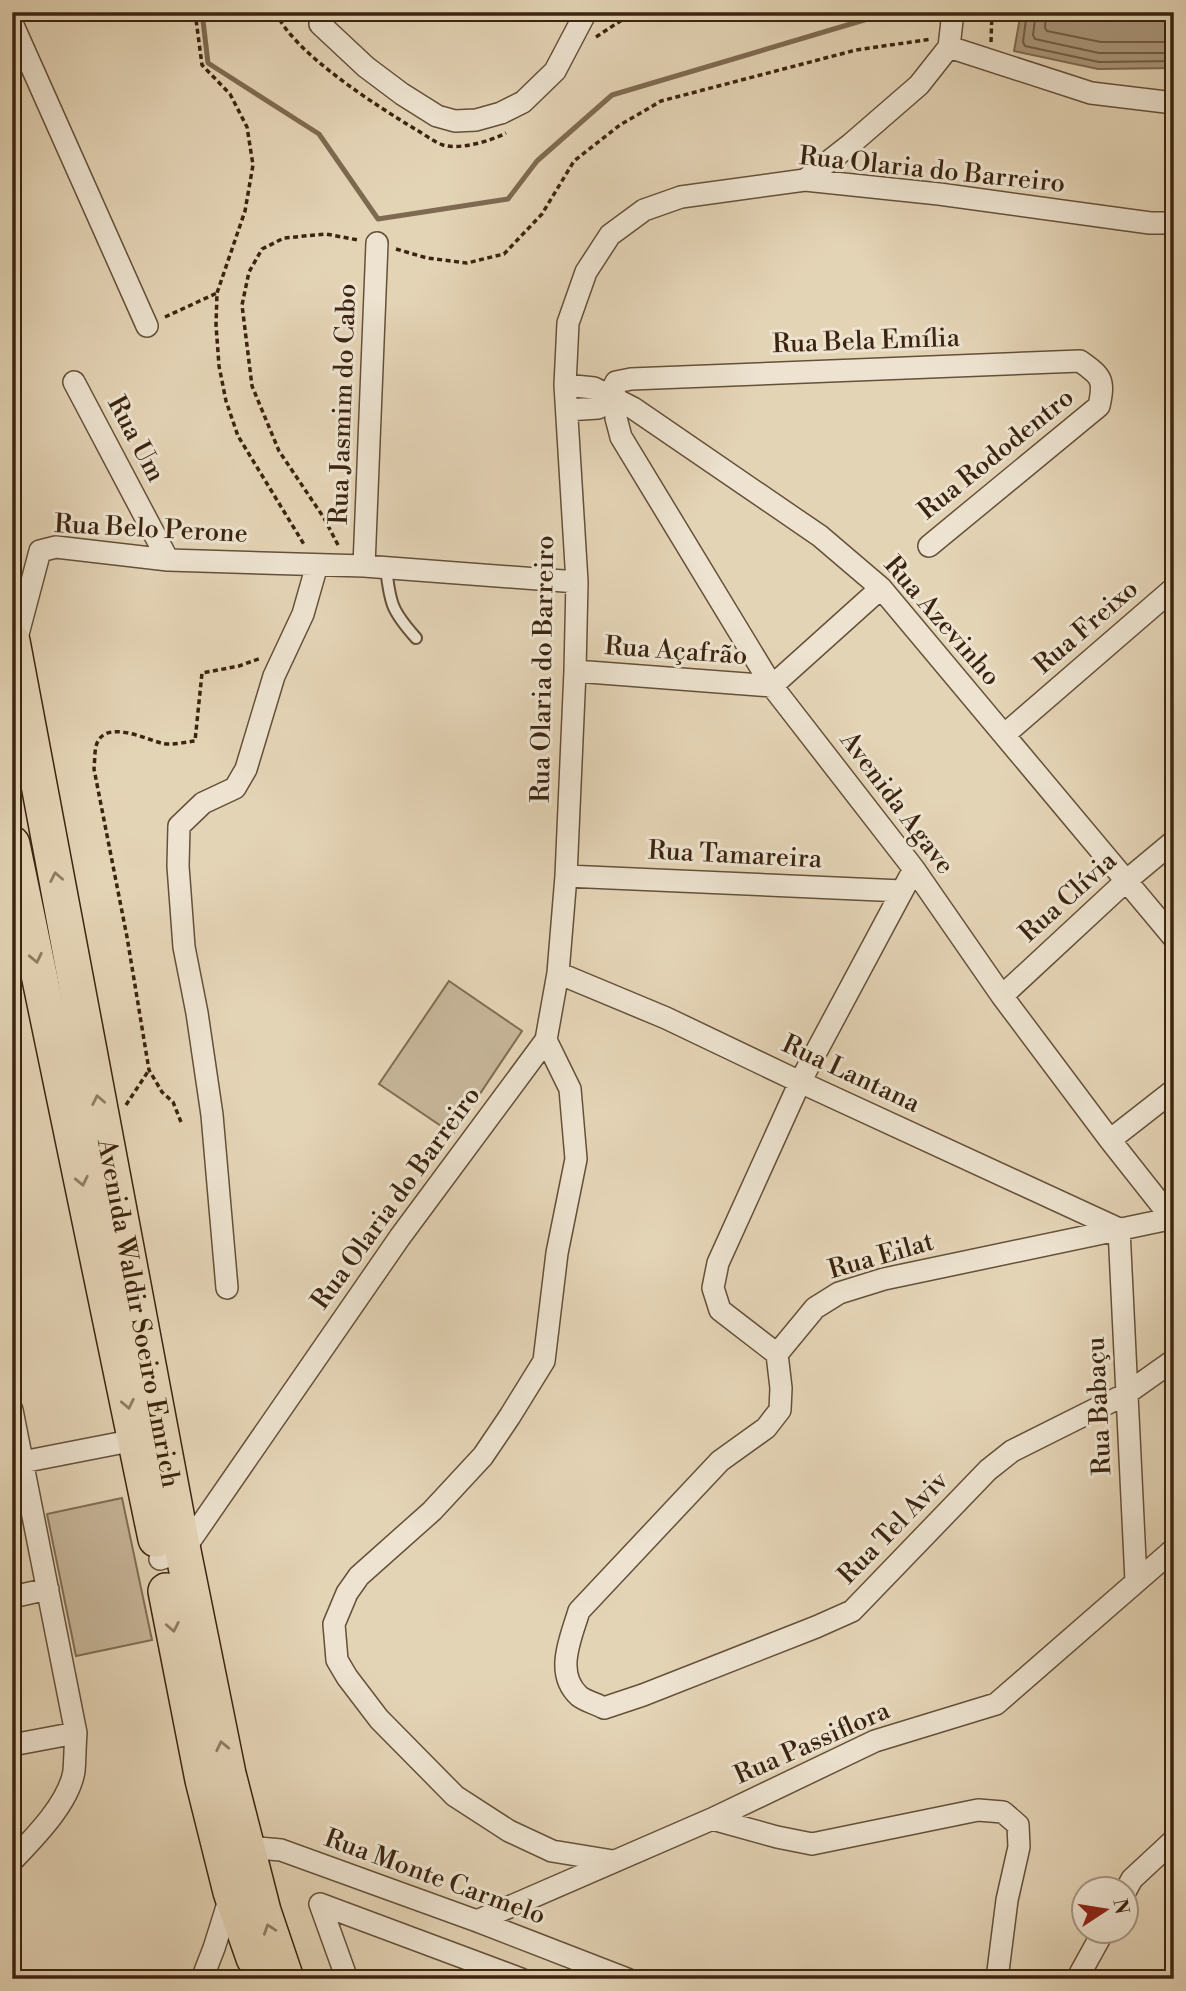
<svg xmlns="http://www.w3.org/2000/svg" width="1186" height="1991" viewBox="0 0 1186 1991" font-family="'Libre Bodoni',serif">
	<rect width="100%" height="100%" fill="#e4d4b6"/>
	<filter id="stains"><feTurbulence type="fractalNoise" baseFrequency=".00286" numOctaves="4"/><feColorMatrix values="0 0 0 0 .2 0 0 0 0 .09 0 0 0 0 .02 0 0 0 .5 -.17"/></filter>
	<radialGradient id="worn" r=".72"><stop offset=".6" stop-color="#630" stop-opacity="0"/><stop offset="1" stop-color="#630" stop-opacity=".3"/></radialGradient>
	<path fill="#c7b69a" stroke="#816d54" stroke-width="2" d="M449,981L522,1031L453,1134L379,1084Z
		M122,1498L152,1640L76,1656L47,1514Z"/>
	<path fill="#ab987d" stroke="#7e6a51" stroke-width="2" d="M1021,12H1174V68L1098,69L1014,51Z"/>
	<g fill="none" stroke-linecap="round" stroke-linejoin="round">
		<path stroke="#735e46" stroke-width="2" d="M1027,12L1023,42L1025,46L1099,62L1174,61
			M1036,12L1033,35L1035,39L1099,53H1174
			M1046,12L1045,28L1047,31L1101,42H1174"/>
		<path stroke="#7e6a51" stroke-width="5" d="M202,12L208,63L319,134L378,219L508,199L537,161L612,95L891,12"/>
		<g stroke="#655039" stroke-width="14">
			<path id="lane" d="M386,568C390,604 392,611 416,638"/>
		</g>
		<g stroke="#655039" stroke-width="24">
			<path id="street" d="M12,23L147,326
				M320,24L366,67L402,94L437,116L455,121L476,120L501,113L523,102L555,71L586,12
				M949,47L1091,93L1174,103
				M805,180L851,144L919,85L949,47L953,12
				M74,382L168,560
				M565,385L594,388L633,408L820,536L881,588L1174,938
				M567,410L598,408L615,399
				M929,546L1099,406C1105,379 1101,376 1080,361L631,379L616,382L614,386L616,418L621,437L772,686L914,869L1002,996L1110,1140L1174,1221
				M364,566L377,243
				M14,649L40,551L56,547L168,560L364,566L577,582
				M575,671L772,686L881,588
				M1004,735L1174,588
				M566,876L902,891
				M558,973L666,1018L800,1082L1119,1229L1136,1581
				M1002,996L1126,881L1174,841
				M546,1040L570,1089L576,1159L557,1253L544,1361L510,1416L483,1456L432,1511L359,1576L347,1593L334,1624L337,1660L347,1677L379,1719L455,1796L509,1831L552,1851L613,1861
				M1110,1140L1174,1090
				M1174,1218L884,1279L839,1293L815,1308L777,1354L781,1388L780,1410L766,1428L720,1461L579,1611C571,1638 554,1673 579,1696C585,1701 597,1704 604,1708L643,1695L816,1627L852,1611L988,1470L1012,1451L1126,1394L1174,1360
				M227,1288L212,1115L197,1013L184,947L178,866L179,826L203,803L235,788L246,769L274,676L303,614L317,565
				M777,1354L720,1310L713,1288L718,1263L800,1082L914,869
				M12,1410L76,1733C75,1745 75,1759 74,1771C69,1803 34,1838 12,1861
				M12,1464L135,1440
				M160,1559L183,1551L400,1237L546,1040L558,973L566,876L575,671L577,582L565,385L568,323L586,272L610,235L644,210L681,197L805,180L939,194L1150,223H1174
				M12,1597L48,1589
				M12,1745L76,1733
				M712,1819L777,1837L812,1844L978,1810L1003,1812L1018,1825L1019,1847L1007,1900L997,1979
				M240,1849L247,1847L281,1850L477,1921L627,1979
				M1126,1890L1132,1879L1174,1840
				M477,1921L712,1819L875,1741L996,1704L1174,1549
				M202,1979L214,1948L231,1894
				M347,1979L320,1904L521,1979
				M1077,1979L1103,1932"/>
		</g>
		<g stroke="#3b240f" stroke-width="38">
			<g id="primary">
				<path id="s1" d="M12,641L183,1551L228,1774L263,1911L286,1979"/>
				<path d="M12,844L156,1539"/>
				<path d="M166,1591L203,1780L231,1892L254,1958"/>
			</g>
		</g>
		<path stroke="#3b240f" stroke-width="3.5" stroke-dasharray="5 3.5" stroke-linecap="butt" d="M195,12L202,65L230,94L247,127L253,165L245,211L217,293L216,325L219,366L226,401L238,436L305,546
			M276,12C292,52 377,106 415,129C424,134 434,142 443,145C460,150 491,141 506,133
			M596,37L634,12
			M991,42L992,12
			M396,249L427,258L467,263L504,254L542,214L574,161L620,125L661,101L856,50L932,39
			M165,317L217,293
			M338,545L324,518L279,451L252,386L242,305L249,272L262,249L284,238L326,234L358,240
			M126,1105L149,1070
			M181,1122L173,1102L162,1092L149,1070L127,937L94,769C95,761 94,748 98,741C109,721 146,739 161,743C171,746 184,742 195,741L202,673L239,666L261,658"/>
		<use href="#lane" stroke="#ede3d0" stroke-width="10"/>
		<use href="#street" stroke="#ede3d0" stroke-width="21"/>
		<use href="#primary" stroke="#e4d4b6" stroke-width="35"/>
	</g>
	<defs><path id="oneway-chevron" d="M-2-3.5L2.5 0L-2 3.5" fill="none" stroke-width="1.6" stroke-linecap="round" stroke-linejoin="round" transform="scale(1.75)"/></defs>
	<g stroke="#907c62">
		<use href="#oneway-chevron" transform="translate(56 877) rotate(-101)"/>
		<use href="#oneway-chevron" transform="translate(36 958) rotate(78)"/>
		<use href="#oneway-chevron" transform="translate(98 1100) rotate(-101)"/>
		<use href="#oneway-chevron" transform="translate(82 1181) rotate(78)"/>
		<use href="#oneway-chevron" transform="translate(128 1404) rotate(78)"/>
		<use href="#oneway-chevron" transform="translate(173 1627) rotate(79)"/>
		<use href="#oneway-chevron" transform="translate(222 1746) rotate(-102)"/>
		<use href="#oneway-chevron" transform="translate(269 1929) rotate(-109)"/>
	</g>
	<g text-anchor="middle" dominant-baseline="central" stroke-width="6" stroke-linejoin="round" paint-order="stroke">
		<g font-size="26" fill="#3b240f" stroke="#ede3d0">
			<text transform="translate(932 170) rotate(6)">Rua Olaria do Barreiro</text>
			<text transform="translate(866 341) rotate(-2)">Rua Bela Emília</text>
			<text transform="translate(343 404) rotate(-88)">Rua Jasmim do Cabo</text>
			<text transform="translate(136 439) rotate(62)">Rua Um</text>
			<text transform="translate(996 454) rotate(-39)">Rua Rododentro</text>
			<text transform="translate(151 529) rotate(3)">Rua Belo Perone</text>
			<text transform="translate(942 621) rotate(49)">Rua Azevinho</text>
			<text transform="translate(1086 627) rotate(-41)">Rua Freixo</text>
			<text transform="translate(676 651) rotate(4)">Rua Açafrão</text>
			<text transform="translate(543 669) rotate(-89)">Rua Olaria do Barreiro</text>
			<text transform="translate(897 803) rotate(53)">Avenida Agave</text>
			<text transform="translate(735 855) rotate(3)">Rua Tamareira</text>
			<text transform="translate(1068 897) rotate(-42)">Rua Clívia</text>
			<text transform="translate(851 1074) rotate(25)">Rua Lantana</text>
			<text transform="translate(396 1198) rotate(-54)">Rua Olaria do Barreiro</text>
			<text transform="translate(881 1256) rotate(-16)">Rua Eilat</text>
			<text stroke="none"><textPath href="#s1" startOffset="684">Avenida Waldir Soeiro Emrich</textPath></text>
			<text transform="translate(1099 1406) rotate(-93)">Rua Babaçu</text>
			<text transform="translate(893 1528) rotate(-46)">Rua Tel Aviv</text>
			<text transform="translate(812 1743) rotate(-24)">Rua Passiflora</text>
			<text transform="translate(435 1877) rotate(20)">Rua Monte Carmelo</text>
		</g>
	</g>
	<rect width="1186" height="1991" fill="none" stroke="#e4d4b6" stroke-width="42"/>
	<rect x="14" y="14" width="1158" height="1963" fill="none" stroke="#3b240f" stroke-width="3.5"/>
	<rect x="21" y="21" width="1144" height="1949" fill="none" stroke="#3b240f" stroke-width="2"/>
	<g transform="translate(1105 1910) rotate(78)"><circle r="33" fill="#ede3d0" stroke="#a69783" stroke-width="2"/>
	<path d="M0-5L12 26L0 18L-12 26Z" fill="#8f2418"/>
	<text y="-10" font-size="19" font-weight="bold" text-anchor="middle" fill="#3b240f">N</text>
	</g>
	<rect width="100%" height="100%" filter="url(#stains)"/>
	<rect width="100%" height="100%" fill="url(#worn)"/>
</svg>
